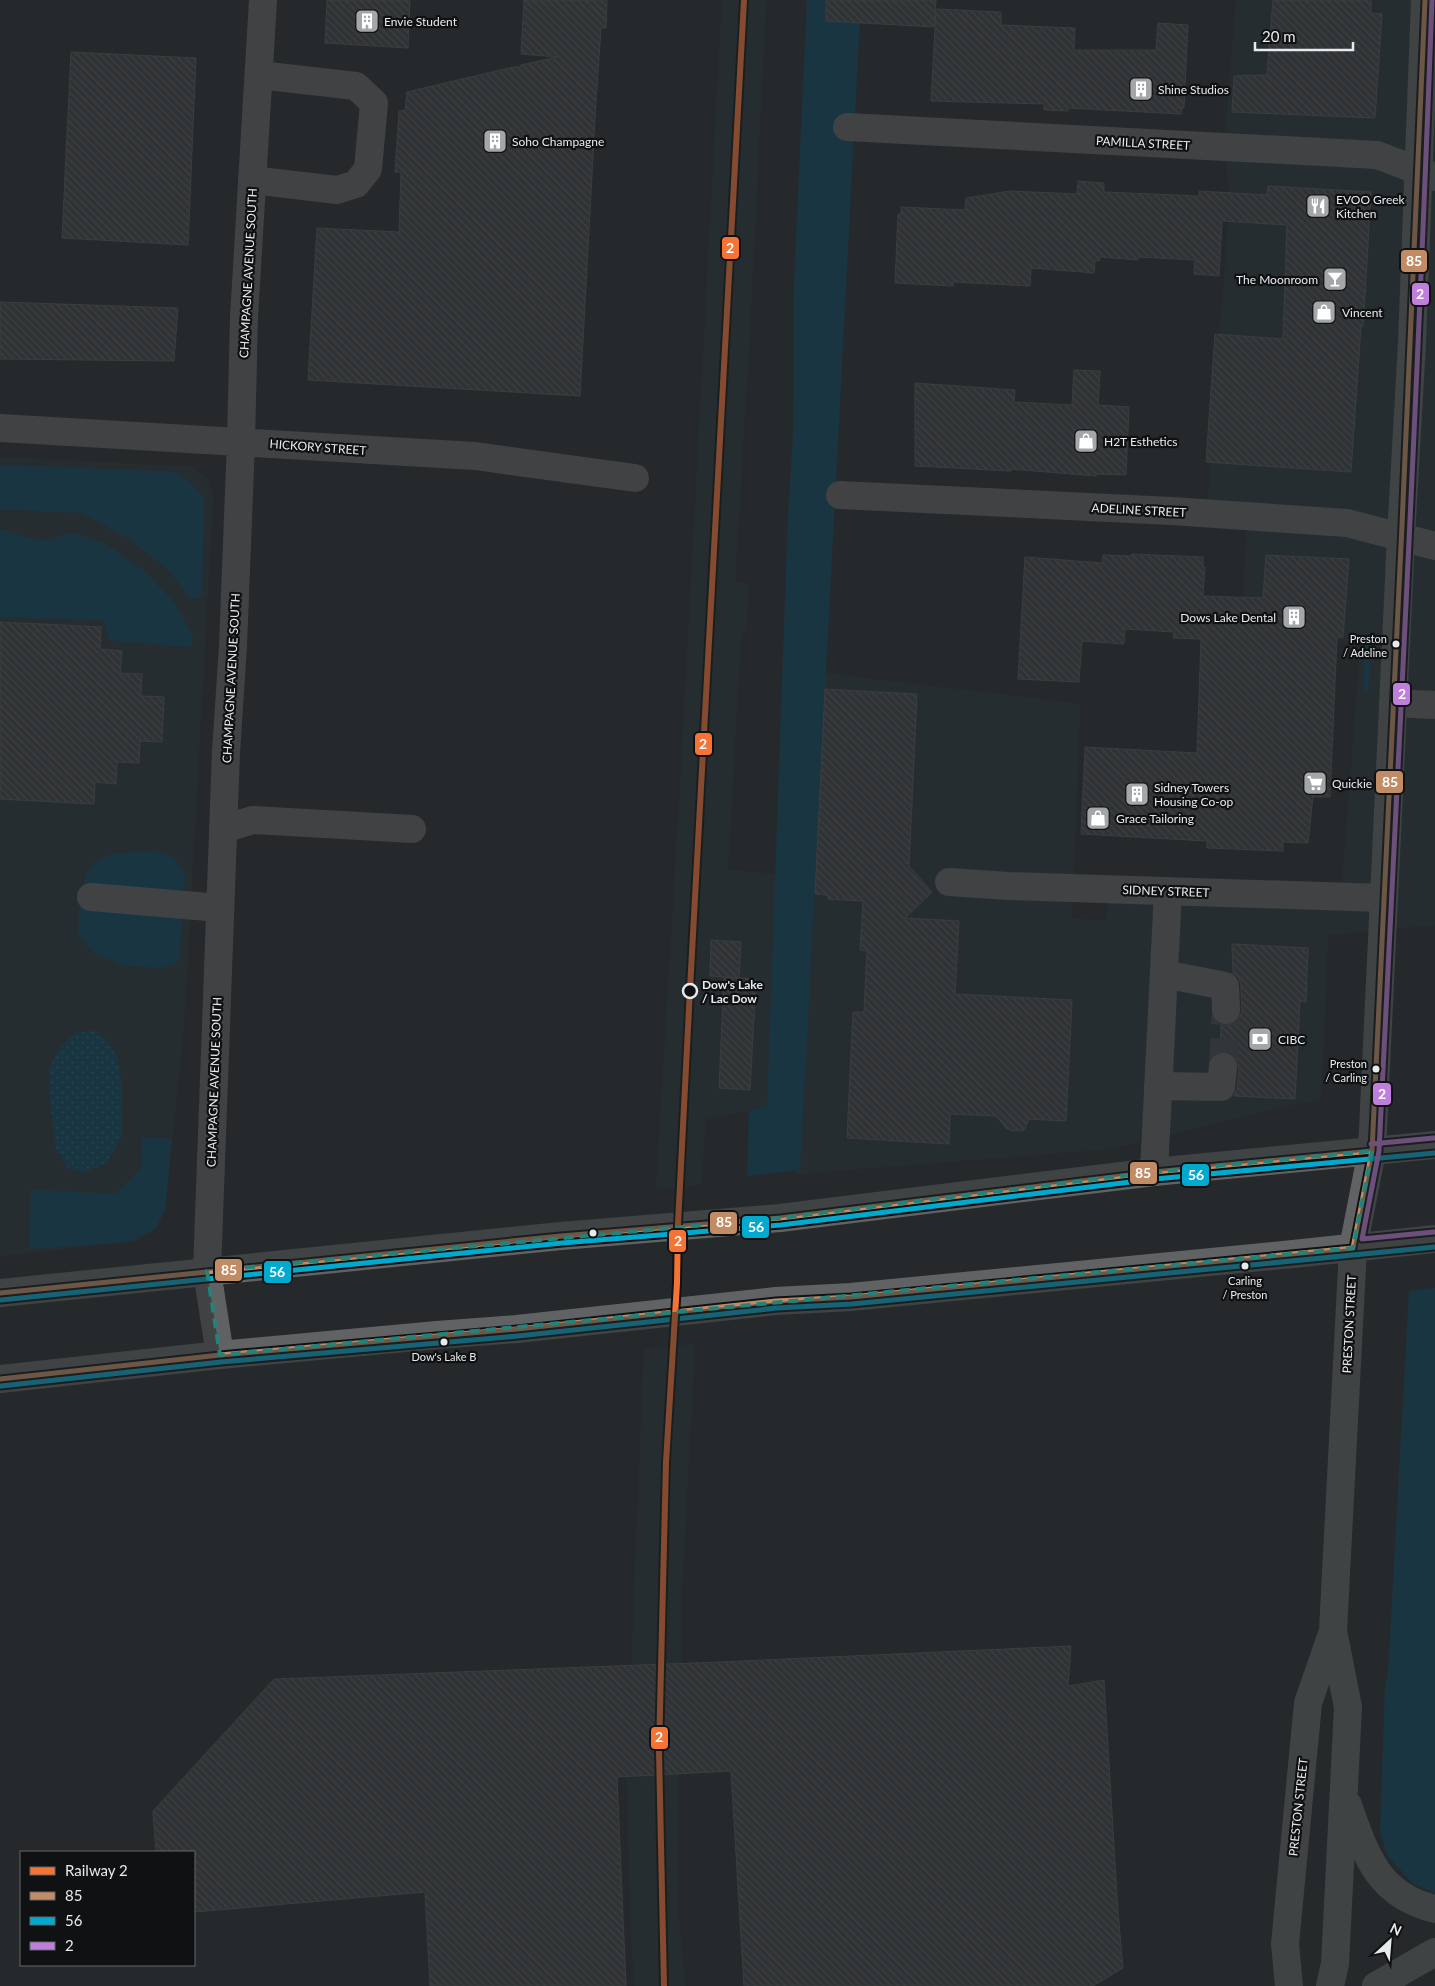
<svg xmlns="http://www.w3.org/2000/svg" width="1435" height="1986" viewBox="0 0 1435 1986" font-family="Lato,sans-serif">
	<defs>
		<pattern id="garden-dots" width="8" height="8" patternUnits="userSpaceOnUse" patternTransform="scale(1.25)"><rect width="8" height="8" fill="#08445c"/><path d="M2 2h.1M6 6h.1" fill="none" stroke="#2c5f74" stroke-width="1.8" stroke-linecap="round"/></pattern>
		<pattern id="building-back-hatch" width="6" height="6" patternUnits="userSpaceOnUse" patternTransform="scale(1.25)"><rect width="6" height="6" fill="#3d3f41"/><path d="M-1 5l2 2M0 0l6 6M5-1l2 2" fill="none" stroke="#595b5d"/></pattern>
	</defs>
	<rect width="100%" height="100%" fill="#26292b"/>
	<path fill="#273238" d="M722,0H766L751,309L735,582L748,584L746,633H741L728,870L775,874L767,1107L706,1119L701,1185L656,1189L680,790Z
		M1236,0H1435V925L1328,935L1321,1098L1109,1149L795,1174L815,672L1080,704L1072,918L1106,921L1110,891L1341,896L1361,642L1242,635L1247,513L1207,510L1230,196L1224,147Z
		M0,457L192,467L209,479L213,499L184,1024L165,1210L157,1228L137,1241L0,1256Z
		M695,1344L682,1586L679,1773V1916L685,1986H635L631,1940L627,1772L644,1349Z"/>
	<path fill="#08445c" d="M807,0H861L800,1170L747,1176L749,1111L767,1106L788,515L793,434L794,283Z
		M0,465L176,472L192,484L204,499L202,596L191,600L169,570L126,537L82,513L0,509Z
		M0,529L32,539L49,540L72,533L104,543L143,570L173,601L193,636L191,647L109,640L104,620L0,617Z
		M1371,640L1368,692H1363L1365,641Z
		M157,851L175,859L185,874L179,961L162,968L122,965L94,953L78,935C80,911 77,864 107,856C122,852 141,852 157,851Z
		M141,1138L172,1139L165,1210L155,1229L127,1242L29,1249L31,1190L116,1194L142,1167Z
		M1435,1288V1893L1412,1883L1387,1855L1380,1831L1385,1687L1388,1673L1409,1291Z"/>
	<path fill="url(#garden-dots)" d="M95,1031L109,1042L117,1058L122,1083V1136L106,1164L84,1172L68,1168L56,1149L49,1087V1071L58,1050L75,1033Z"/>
	<path fill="url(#building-back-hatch)" stroke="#535556" d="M327,0H410L408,48L325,43Z
		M524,0H607L606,28H601L596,101L580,396L308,380L317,228L399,232L401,172H395L399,111L405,110L407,92L513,67H520L521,65L558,57L521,54Z
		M826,0H936L934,27L826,21Z
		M1273,0H1371V13L1382,14L1375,118L1232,112L1234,76L1267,75Z
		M936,9L1001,12V25L1075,28L1074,50H1156L1158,23L1188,25L1184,108H1182L1181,114L1068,108V111L1044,110V104L931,101Z
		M71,52L196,58L188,245L62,238Z
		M1078,181L1104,183V192L1199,196V191L1267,195L1268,186L1371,192L1365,295L1363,326H1361L1351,472L1206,462L1215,334L1283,339L1287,225L1222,221L1219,276L1194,274L1195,260L1138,257V260L1100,257L1099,261L1095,260L1094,273L1031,268L1030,286L953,282V286L895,283L898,214H901V207L965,210L966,198L1010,191L1077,194Z
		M0,302L178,308L174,361L0,359Z
		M1074,370L1100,371L1098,405L1129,407L1126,475L1096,474V476L1011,469V471L915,466V383L1015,390L1014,402L1072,405Z
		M1132,554L1203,557V567H1205L1203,596L1263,598L1266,555L1349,559L1343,637H1337L1330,797H1313L1308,843L1283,842V851L1207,848V841L1081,834L1085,747L1197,753L1201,639L1173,638L1174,632L1125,629L1124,644L1082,641L1079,682L1018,679L1025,557L1102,563L1103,555L1131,556Z
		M0,622L101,627L100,649L122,651L120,673L142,674L141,696L164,697L162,742L140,741L139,763L117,762L116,784L95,782L94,804L0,799Z
		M825,689L917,694L909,866L932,892L905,918L959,921L955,994L1072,1000L1066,1121L1029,1119L1024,1130L1014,1131L1006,1128L996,1116L950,1114L949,1144L847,1138L853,1012H864L867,951L860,950L863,901L828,899V895L815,894Z
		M711,940L741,942L739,978L710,976Z
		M1232,944L1308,948L1306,1002L1300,1001L1295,1099L1234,1096L1237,1089L1239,1069L1237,1061L1232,1054L1220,1052L1221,1024L1227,1026L1235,1023L1240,1017L1242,1010L1241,985L1239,978L1233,973Z
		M724,977L756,979L750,1090L719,1088Z
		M1071,1646L1068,1686L1104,1680L1118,1912L1123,1968L1093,1986H744L731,1771L617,1777L626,1986H430L425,1892L194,1912V1852H156L153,1811L274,1679L720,1662Z"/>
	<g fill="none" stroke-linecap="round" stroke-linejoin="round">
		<path stroke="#434648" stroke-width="28" stroke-dasharray="28 14" stroke-linecap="butt" d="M1223,1067L1226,1010"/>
		<path stroke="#606162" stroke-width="28" d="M847,127L1377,155L1435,177
			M252,180L337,190L356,184L368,169L374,103L356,86L259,75
			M0,428L475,456L635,478
			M840,495L1172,511L1347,523L1435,546
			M1393,703L1435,705
			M223,829L253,820L412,829
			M949,882L1008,886L1384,898
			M91,897L220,908
			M1164,974L1225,986L1226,1010
			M1158,1086L1221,1087L1223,1067
			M1154,1172L1168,891
			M220,1355L207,1271L226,752L233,646L241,441L244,317L263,0"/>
		<path stroke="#606263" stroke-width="28" d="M0,1293L561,1236L780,1218L1154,1172L1435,1145
			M0,1379L220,1355L437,1335L517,1329L776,1301L851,1297L1293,1254L1435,1239
			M1348,1805C1366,1856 1378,1895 1435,1909
			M1289,1986L1285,1944L1308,1703L1333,1631
			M1330,1986L1335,1964L1348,1707L1333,1631L1353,1248L1372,1151L1401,537L1412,343L1425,0
			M1376,1986L1435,1952"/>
		<g stroke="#0f1113" stroke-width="9">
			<path id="bus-1" d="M0,1293L561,1236L780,1218L1154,1172L1372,1151
				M0,1379L220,1355L517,1329L776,1301L851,1297L1353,1248L1372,1151C1390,767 1410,384 1425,0"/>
		</g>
		<g stroke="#0f1113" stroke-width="9">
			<path id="bus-2" d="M1,1300L562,1243L781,1225L1155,1179L1435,1153
				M1,1386L221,1362L518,1336L777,1308L852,1304L1435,1247"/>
		</g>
		<g stroke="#0f1113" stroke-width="9">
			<path id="bus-3" d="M1432,0C1418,384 1398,768 1379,1151L1362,1239L1434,1232
				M1371,1144L1434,1138"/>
		</g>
		<use href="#bus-1" stroke="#c18c65" stroke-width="5"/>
		<use href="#bus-2" stroke="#00a9ce" stroke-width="5"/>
		<use href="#bus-3" stroke="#c07fdc" stroke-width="5"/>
		<g stroke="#0f1113" stroke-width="10">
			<path id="rail-1" d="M664,1986L659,1751L666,1462L677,1283L678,1224L690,989L744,0"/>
		</g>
		<use href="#rail-1" stroke="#f57335" stroke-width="6"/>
	</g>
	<path d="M0 0H1435V1986H0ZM1372,1151L1353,1248L220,1355L207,1271L780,1218L1154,1172Z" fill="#26292b" fill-opacity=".55" fill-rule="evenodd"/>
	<path fill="none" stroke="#25827b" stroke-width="4" stroke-dasharray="10 6" stroke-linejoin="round" d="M1372,1151L1353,1248L220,1355L207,1271L780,1218L1154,1172Z"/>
	<defs>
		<g id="building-square" transform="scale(1.25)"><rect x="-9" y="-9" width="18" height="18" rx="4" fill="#a3a7a9" stroke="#0f1113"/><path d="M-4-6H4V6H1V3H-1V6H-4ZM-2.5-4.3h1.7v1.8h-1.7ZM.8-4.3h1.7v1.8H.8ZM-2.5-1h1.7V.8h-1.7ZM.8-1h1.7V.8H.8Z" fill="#fff"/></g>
		<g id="restaurant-square" transform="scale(1.25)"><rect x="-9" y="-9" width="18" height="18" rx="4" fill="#a3a7a9" stroke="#0f1113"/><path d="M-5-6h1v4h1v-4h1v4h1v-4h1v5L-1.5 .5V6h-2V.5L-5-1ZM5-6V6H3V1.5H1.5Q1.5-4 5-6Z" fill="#fff"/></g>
		<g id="bar-square" transform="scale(1.25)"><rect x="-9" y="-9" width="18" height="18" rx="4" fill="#a3a7a9" stroke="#0f1113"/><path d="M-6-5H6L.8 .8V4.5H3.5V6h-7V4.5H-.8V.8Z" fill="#fff"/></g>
		<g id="shop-square" transform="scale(1.25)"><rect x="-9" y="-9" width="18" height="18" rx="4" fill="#a3a7a9" stroke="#0f1113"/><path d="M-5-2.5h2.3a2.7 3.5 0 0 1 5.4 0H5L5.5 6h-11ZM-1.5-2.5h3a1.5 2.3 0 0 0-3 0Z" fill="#fff"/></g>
		<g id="supermarket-square" transform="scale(1.25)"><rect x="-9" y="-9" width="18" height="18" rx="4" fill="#a3a7a9" stroke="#0f1113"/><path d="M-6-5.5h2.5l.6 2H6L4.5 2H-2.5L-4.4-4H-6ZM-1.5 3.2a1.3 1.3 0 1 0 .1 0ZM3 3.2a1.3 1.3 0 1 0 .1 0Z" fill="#fff"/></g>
		<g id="bank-square" transform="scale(1.25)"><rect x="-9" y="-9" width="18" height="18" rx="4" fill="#a3a7a9" stroke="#0f1113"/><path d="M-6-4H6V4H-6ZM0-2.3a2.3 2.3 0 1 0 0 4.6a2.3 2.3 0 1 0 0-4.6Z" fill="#fff"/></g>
	</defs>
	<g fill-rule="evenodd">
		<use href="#building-square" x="367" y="21"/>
		<use href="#building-square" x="1141" y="89"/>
		<use href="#building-square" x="495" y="141"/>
		<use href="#restaurant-square" x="1318" y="206"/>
		<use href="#bar-square" x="1335" y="279"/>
		<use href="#shop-square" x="1324" y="312"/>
		<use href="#shop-square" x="1086" y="441"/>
		<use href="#building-square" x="1294" y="617"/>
		<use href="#supermarket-square" x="1315" y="783"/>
		<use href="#building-square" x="1137" y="794"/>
		<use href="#shop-square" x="1098" y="818"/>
		<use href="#bank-square" x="1260" y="1039"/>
	</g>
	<g fill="#e7ebed" stroke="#0f1113" stroke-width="2">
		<circle cx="1396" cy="644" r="4.5"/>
		<circle cx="1376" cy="1069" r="4.5"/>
		<circle cx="593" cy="1233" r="4.5"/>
		<circle cx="1245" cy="1266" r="4.5"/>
		<circle cx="444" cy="1342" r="4.5"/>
	</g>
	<circle fill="#0f1113" stroke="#e7ebed" stroke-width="2.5" cx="690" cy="991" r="7"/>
	<g text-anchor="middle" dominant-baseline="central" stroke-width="4.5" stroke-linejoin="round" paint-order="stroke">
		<g font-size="11" fill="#e7ebed" stroke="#0f1113" text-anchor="end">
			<text x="1387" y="638">Preston<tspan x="1387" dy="14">/ Adeline</tspan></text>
			<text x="1367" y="1063">Preston<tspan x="1367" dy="14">/ Carling</tspan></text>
			<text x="1245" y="1280" text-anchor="middle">Carling<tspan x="1245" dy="14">/ Preston</tspan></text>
			<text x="444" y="1356" text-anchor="middle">Dow's Lake B</text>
		</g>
		<g font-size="12" fill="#e7ebed" stroke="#0f1113" text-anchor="start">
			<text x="384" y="21">Envie Student</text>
			<text x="1158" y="89">Shine Studios</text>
			<text x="512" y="141">Soho Champagne</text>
			<text x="1336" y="199">EVOO Greek<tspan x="1336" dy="14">Kitchen</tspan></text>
			<text x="1318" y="279" text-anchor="end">The Moonroom</text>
			<text x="1342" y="312">Vincent</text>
			<text x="1104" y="441">H2T Esthetics</text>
			<text x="1276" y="617" text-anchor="end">Dows Lake Dental</text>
			<text x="1332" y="783">Quickie</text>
			<text x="1154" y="787">Sidney Towers<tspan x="1154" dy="14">Housing Co-op</tspan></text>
			<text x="1116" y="818">Grace Tailoring</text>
			<text x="1278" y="1039">CIBC</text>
		</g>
		<g font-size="12" fill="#e7ebed" stroke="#0f1113">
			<text transform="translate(1143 143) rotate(3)">PAMILLA STREET</text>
			<text transform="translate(248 273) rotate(-87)">CHAMPAGNE AVENUE SOUTH</text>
			<text transform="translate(318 447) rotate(4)">HICKORY STREET</text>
			<text transform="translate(1139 510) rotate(3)">ADELINE STREET</text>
			<text transform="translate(231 678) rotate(-87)">CHAMPAGNE AVENUE SOUTH</text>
			<text transform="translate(1166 891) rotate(2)">SIDNEY STREET</text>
			<text transform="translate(214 1082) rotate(-88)">CHAMPAGNE AVENUE SOUTH</text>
			<text transform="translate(1349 1324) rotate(-87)">PRESTON STREET</text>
			<text transform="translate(1298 1807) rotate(-84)">PRESTON STREET</text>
		</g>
		<g font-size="12" font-weight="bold" fill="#e7ebed" stroke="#0f1113" text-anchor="start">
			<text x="702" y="984">Dow's Lake<tspan x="702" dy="14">/ Lac Dow</tspan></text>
		</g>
	</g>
	<g stroke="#0f1113" stroke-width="2">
		<rect x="721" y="236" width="19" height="24" rx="5" fill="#f57335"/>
		<rect x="1400" y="249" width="28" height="24" rx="5" fill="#c18c65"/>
		<rect x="1411" y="282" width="19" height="24" rx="5" fill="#c07fdc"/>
		<rect x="1392" y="682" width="19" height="24" rx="5" fill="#c07fdc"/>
		<rect x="694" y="732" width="19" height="24" rx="5" fill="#f57335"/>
		<rect x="1375" y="770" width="29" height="24" rx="5" fill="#c18c65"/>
		<rect x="1372" y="1082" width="20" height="24" rx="5" fill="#c07fdc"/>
		<rect x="1129" y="1161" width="29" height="24" rx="5" fill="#c18c65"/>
		<rect x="1181" y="1163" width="29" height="24" rx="5" fill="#00a9ce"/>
		<rect x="709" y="1211" width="29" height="24" rx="5" fill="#c18c65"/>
		<rect x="741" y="1215" width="29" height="24" rx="5" fill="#00a9ce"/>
		<rect x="668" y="1229" width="19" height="24" rx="5" fill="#f57335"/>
		<rect x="214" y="1258" width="29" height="24" rx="5" fill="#c18c65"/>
		<rect x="263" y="1260" width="29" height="24" rx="5" fill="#00a9ce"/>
		<rect x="650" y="1726" width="19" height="24" rx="5" fill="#f57335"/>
	</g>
	<g font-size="14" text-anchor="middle" font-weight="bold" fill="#fff">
		<text x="730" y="253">2</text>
		<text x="1414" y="266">85</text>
		<text x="1420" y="299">2</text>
		<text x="1402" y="699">2</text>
		<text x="703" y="749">2</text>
		<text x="1390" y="787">85</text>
		<text x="1382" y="1099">2</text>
		<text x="1143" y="1178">85</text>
		<text x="1196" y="1180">56</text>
		<text x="724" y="1227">85</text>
		<text x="756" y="1232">56</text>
		<text x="678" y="1246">2</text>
		<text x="229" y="1275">85</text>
		<text x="277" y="1277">56</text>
		<text x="659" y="1742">2</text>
	</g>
	<rect x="20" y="1851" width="175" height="115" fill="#0f1113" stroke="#65686a"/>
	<rect x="30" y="1867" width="25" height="8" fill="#f57335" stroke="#65686a"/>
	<text x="65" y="1876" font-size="15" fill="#e7ebed">Railway 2</text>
	<rect x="30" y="1892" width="25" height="8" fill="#c18c65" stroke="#65686a"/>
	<text x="65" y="1901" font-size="15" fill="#e7ebed">85</text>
	<rect x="30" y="1917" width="25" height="8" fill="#00a9ce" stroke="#65686a"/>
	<text x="65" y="1926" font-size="15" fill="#e7ebed">56</text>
	<rect x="30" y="1942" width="25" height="8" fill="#c07fdc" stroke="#65686a"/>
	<text x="65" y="1951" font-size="15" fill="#e7ebed">2</text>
	<g transform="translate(1390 1941) rotate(26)" stroke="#0f1113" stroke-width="4" paint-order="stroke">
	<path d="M0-4L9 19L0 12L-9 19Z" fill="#e7ebed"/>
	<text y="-8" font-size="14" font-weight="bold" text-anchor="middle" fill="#e7ebed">N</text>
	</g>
	<path d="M1255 42v8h98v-8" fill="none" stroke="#e7ebed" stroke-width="2.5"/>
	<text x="1262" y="42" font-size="15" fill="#e7ebed" stroke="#0f1113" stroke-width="4" paint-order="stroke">20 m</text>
</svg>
